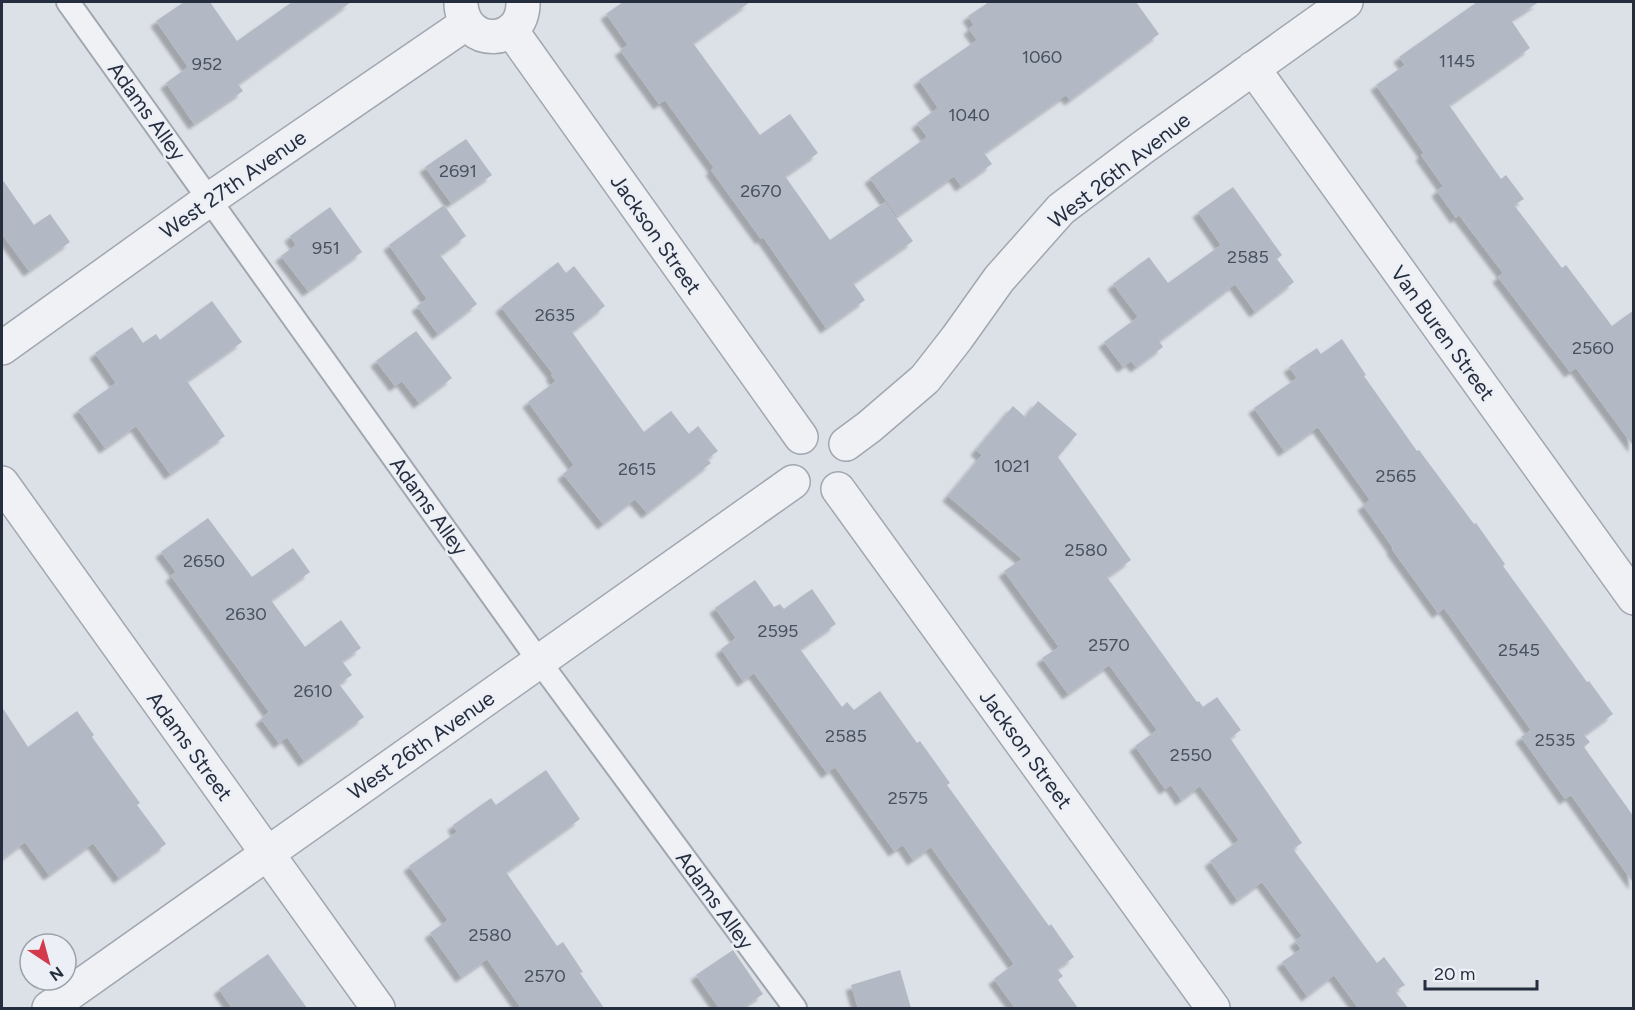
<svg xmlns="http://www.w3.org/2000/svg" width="1635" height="1010" viewBox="0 0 1635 1010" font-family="Figtree,sans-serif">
	<defs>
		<filter id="shadow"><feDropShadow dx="-5.5" dy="5.5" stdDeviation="1.5" flood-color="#0004"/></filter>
	</defs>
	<rect width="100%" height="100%" fill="#dce0e7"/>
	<path fill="#b3b9c4" filter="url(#shadow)" d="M184,2H210L237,41L292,2H351L238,84L243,91L194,124L166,83L188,67L156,21Z
		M623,2H750L693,43L760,135L790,114L818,153L785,176L830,240L885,202L913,241L853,283L865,300L826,328L763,237L761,239L711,170L714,168L665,100L659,104L620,50L628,45L606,14Z
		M989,2H1136L1159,34L1070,100L1066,95L984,153L992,164L961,186L954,176L897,216L870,178L927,137L917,123L938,108L919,80L977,40L969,29L974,25L968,16Z
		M1477,2H1539L1511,20L1530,48L1449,105L1501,179L1506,175L1524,199L1514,205L1562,268L1566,265L1612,326L1634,310V447L1576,368L1570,372L1498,277L1503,273L1459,215L1456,218L1437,191L1443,186L1421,155L1424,153L1376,85L1405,65L1399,57Z
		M466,139L492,175L451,203L425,167Z
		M2,179L34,225L50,214L70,242L29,271L2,234Z
		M1233,187L1282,255L1277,259L1294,282L1255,312L1235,284L1159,341L1163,347L1136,367L1131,361L1123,367L1104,342L1138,317L1113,284L1149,257L1168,283L1221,245L1198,212Z
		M444,205L466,236L440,255L477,304L438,334L417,306L427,299L389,245Z
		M330,207L362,252L308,291L281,256L296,245L290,236Z
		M558,262L566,273L574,266L605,306L572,332L644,432L671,411L689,434L698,426L718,451L707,459L711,463L647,513L635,499L603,524L563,474L574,465L528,402L556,381L551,375L553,374L501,307Z
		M212,301L242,342L187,381L225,436L170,474L136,426L105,448L78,410L116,383L95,353L132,327L143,343L156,334L160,340Z
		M416,331L452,378L419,403L402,381L395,386L376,361Z
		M1342,339L1366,375L1364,376L1417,451L1419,450L1474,524L1476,523L1505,564L1503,566L1587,682L1589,681L1613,714L1584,735L1590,742L1584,747L1634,817V884L1571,795L1565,799L1521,737L1531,730L1444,608L1438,613L1392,549L1393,548L1363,505L1370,500L1318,427L1284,451L1254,408L1297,378L1289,367L1317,348L1321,354Z
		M1038,401L1077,434L1058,457L1131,560L1107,577L1197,702L1199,701L1203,707L1217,697L1241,730L1230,738L1302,843L1293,849L1377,963L1384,957L1405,985L1395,991L1408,1008H1358L1334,975L1307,996L1282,962L1301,949L1295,941L1302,936L1262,882L1237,900L1210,861L1239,840L1200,786L1181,800L1171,785L1165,789L1135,746L1157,730L1109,665L1068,694L1042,658L1059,647L1004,571L1022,559L948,496L982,455L976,450L1013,406L1025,417Z
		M208,518L252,577L293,548L310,572L271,600L305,647L341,620L361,648L342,661L352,675L339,684L364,717L304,761L287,737L279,743L261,719L269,712L171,576L176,572L161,552Z
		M755,580L774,607L780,604L784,609L812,589L836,624L800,649L842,707L847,702L854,710L880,691L917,743L920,741L950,783L947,785L1049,926L1051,924L1074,957L1057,969L1063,976L1058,980L1078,1008H1015L994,979L1014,964L931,847L913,860L903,845L894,851L835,767L827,773L754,673L743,681L721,649L736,638L715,608Z
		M2,707L28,747L77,711L94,735L92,737L140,803L137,805L166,844L119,878L93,843L49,875L25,842L2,859Z
		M546,770L580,819L506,872L557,946L563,942L583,972L580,973L604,1008H521L487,959L461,977L430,933L448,920L409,866L457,832L453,825L491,798L496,805Z
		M733,950L763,994L742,1008H719L696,975Z
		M268,954L307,1008H232L219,989Z
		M900,970L911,1008H858L851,985Z"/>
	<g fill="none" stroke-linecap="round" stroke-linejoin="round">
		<g stroke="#a1a7b1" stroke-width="26">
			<path id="service" d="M68,2L539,661L795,1008"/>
		</g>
		<g stroke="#a1a7b1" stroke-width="36">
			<path id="minor" d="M461,5C465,49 524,46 523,2
				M511,30L801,437
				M1253,68L1634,598
				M2,348L210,199L467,23
				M846,444L869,427L925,379L957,338L999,279L1061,209L1142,148L1346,2
				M2,483L378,1008
				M838,489L1213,1008
				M49,1008L793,482"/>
		</g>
		<use href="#service" stroke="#eff1f5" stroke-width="22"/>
		<use href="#minor" stroke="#eff1f5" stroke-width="33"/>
	</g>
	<g text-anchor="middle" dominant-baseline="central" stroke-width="5" stroke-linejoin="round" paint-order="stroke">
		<g font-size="18" fill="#485160">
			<text x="1042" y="57">1060</text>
			<text x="1457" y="61">1145</text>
			<text x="207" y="64">952</text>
			<text x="969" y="115">1040</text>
			<text x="458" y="171">2691</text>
			<text x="761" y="191">2670</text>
			<text x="326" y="248">951</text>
			<text x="1248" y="257">2585</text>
			<text x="555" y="315">2635</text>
			<text x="1593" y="348">2560</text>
			<text x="1012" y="466">1021</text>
			<text x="637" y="469">2615</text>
			<text x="1396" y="476">2565</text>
			<text x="1086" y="550">2580</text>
			<text x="204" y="561">2650</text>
			<text x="246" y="614">2630</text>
			<text x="778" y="631">2595</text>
			<text x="1109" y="645">2570</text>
			<text x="1519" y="650">2545</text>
			<text x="313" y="691">2610</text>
			<text x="846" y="736">2585</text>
			<text x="1555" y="740">2535</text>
			<text x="1191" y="755">2550</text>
			<text x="908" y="798">2575</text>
			<text x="490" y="935">2580</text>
			<text x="545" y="976">2570</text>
		</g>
		<g font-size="21" fill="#252e3e" stroke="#eceff5">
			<text transform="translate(147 111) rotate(54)">Adams Alley</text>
			<text transform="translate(1119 170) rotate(-38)">West 26th Avenue</text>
			<text transform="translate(233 184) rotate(-35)">West 27th Avenue</text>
			<text transform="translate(656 234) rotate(55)">Jackson Street</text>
			<text transform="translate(1443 333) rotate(54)">Van Buren Street</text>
			<text transform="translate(429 506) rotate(54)">Adams Alley</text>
			<text transform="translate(421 745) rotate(-35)">West 26th Avenue</text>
			<text transform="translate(190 746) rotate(54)">Adams Street</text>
			<text transform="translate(1026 749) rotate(54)">Jackson Street</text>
			<text transform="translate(715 900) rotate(54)">Adams Alley</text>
		</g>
	</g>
	<rect width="1635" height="1010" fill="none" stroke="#252e3e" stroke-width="6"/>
	<g transform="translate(48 962) rotate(144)"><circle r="28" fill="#eceff5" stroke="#9ca2ac" stroke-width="1.5"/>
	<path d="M0-4.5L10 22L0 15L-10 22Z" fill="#d43a4b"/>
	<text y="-9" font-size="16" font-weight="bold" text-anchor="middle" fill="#252e3e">N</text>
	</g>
	<path d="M1425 980v9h112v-9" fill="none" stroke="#252e3e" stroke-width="3"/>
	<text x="1434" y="980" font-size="18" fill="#252e3e" stroke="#eceff5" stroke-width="4.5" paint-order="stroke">20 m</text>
</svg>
